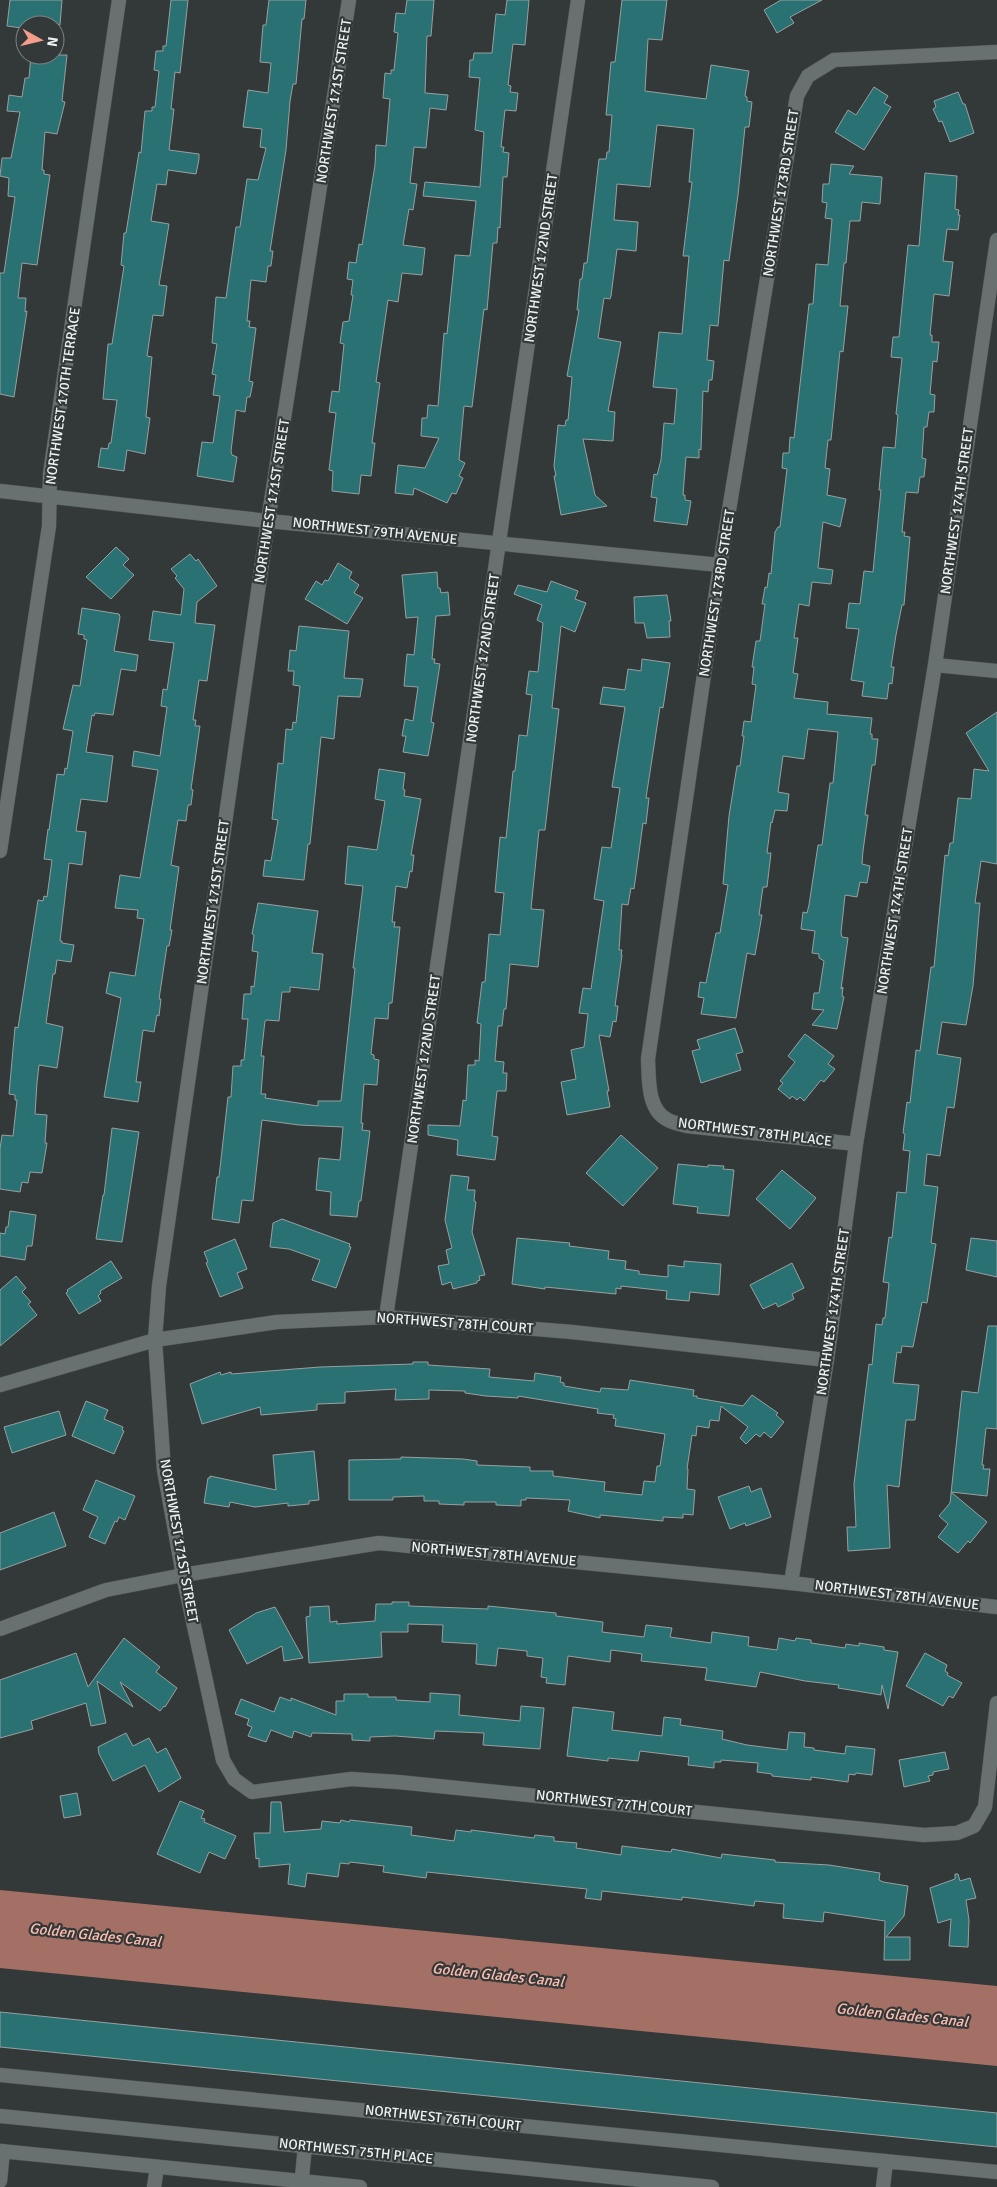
<svg xmlns="http://www.w3.org/2000/svg" width="997" height="2187" viewBox="0 0 997 2187" font-family="Signika,sans-serif">
	<rect width="100%" height="100%" fill="#333939"/>
	<path fill="#a47065" d="M0,1890L997,1986V2066L0,1968Z"/>
	<path fill="#2a7173" stroke="#98a0a0" d="M10,0H62L60,25H22V28L7,26Z
		M171,0H188L180,73L175,72L171,109H174L169,150L199,154V159L196,174L168,170L166,185L157,184L151,221L169,224L159,285L167,286L163,316L153,315L147,356L152,357L146,417L150,418L145,454L127,450L124,471L98,467L101,448L108,449L109,443H111L117,400L103,399L108,344H112L124,266L121,265L124,233H126L139,152L141,153L145,111H152V107H155L159,71L154,70L156,51H163V46H166Z
		M269,0H306L304,19H302L296,84H293L290,101L286,150L270,251H273L271,266H268L266,282L251,280L247,321H250L249,327L256,328L249,381L253,382L250,397H247L245,412L236,410L231,451L232,455L237,457L233,482L197,476L202,442L213,443L220,396L213,395L216,375L212,374L217,344L212,343L216,297L226,298L236,227H240L247,179L258,180L266,148L260,147L262,129L243,127L248,90L268,93L271,63L260,62L263,25H266Z
		M407,0H434L431,36H427L425,93L448,95L446,110L430,108L426,148L414,147L410,183L417,184L413,210L409,209L403,245L425,248L422,275L402,273L398,302L388,300L376,382L380,383L372,443H375L371,476L361,475L359,494L332,491L333,471L329,470L336,413L329,412L332,391L339,392L344,344L340,343L343,322L349,321L353,295H351L353,280L347,279L349,262L356,263L359,244L362,245L375,165L376,145L386,146L390,99L383,98L385,73L391,74V70H394L398,33L394,32L396,13L405,14Z
		M507,0H529L525,45L513,44L508,85L511,86L510,92L518,93L516,111L505,110L501,147H504L503,152L509,153L507,177H503L500,228L498,227L497,243H493L487,310L484,309L472,407L464,406L459,460L465,463L459,476L463,478L456,494L452,493L447,503L414,488L413,495L395,493L398,465L425,468L439,438L421,436L422,418H427L428,405L438,406L444,333L447,334L455,255L470,256L476,201L423,196L425,182L480,187L484,132L475,130L480,78L469,77L470,60H473L474,53H492L496,14L505,15Z
		M622,0H667L662,40L648,39L645,91L706,99L711,65L749,71L745,96L747,97V101L752,102L749,127H745L738,195L729,261L724,260L718,326L710,325L707,360L714,361L712,380H709L708,392L703,391L701,450L699,449V458L686,457L683,495H685V500L691,501L687,525L654,521L657,498L651,497L654,474L657,475L661,460L664,423L674,424L677,389L653,387L659,332L682,334L689,256H683L692,182H689L694,129L657,125L650,187L617,184L614,220L638,222L636,251L617,249L611,296L610,299L604,298L598,338L621,342L608,411L615,412L613,441L583,439L595,495L607,506L561,515L554,476H556L554,466L558,425L565,426L566,420H568L572,377L567,376L579,310H577L580,279H582L584,263H587L599,159H606L607,152H609L612,115H606L611,62H615Z
		M781,0H822L790,17L794,23L777,33L764,10Z
		M31,55H67L62,101L65,102L57,134L45,132L42,170H44V174L50,175L37,265L22,263L18,298H26L25,312L27,311L14,397L0,394V273H4L15,197L8,196L9,178L0,176L2,158H11L20,112L7,111L9,95L22,97L25,78H29Z
		M874,87L888,96L884,103L891,107L864,150L835,132L848,110L856,115Z
		M958,92L963,104H965L974,133L950,142L942,121L939,122L933,109L936,107L934,101Z
		M831,164L854,166L849,174L882,177L880,204L862,202L860,221H850L846,263H844L840,306H848L843,352L840,351L831,440H828L825,468L830,469L827,495L846,499L840,527L823,522L818,568L833,570L831,584L812,582L809,606L799,604L794,638H798L793,673L798,674L794,698L828,702L827,714L872,718L870,734H872V739H878L875,765H872L865,815H868L863,851L862,864L870,866L867,883L860,882L857,897L845,895L841,933L842,937L848,938L841,989L843,987L842,996L844,997L837,1029L812,1025L824,1010L812,1009L814,993H819L824,961L819,958V954L812,953L815,931L801,929L803,912L807,913L809,905L818,845H822L830,783H833L838,732L808,729L804,759L783,756L778,792L789,794L787,811L775,810L772,823L771,822L767,853H771L767,887H763L759,915H762L755,955L747,953L736,1018L701,1014L704,998L698,997L700,982L706,983L716,933H720L728,885L723,884L729,816L737,766H740L744,736H742L744,721L751,722L756,685L752,684L754,667H752L756,641H760L765,604H762L765,587L767,588L769,573L771,574L775,532L778,527H780L787,469L782,468L783,453H789L790,437L794,438L809,304H813L816,264L828,265L832,219L825,218L827,203L822,202L823,184H829Z
		M925,173L957,176L955,209L959,210L958,215H960L958,230L947,229L943,261L953,262L949,296L934,294L930,335H932V342H939L937,362L933,361L930,394L935,395L934,412H929L927,427H924L922,458L926,459L924,477H920L918,493L906,492L902,532H905L904,536L910,537L904,605H902L896,635L891,667H894L892,684L889,683L887,699L862,696L864,682L851,680L859,629L846,628L849,603L860,604L864,571L873,572L881,490H879L883,447L895,448L898,415L896,414L902,358L891,357L893,337H899L908,245L919,246Z
		M116,547L129,559L123,565L134,575L111,599L86,577Z
		M190,554L196,561L198,559L217,586L197,602L195,623L215,625L207,681L199,680L193,720H196L195,726H200L191,789L193,790L191,805H188L186,821L178,820L171,865L179,867L170,930H172L169,946H167L159,999H161L159,1016L157,1015L154,1032L143,1030L136,1082H141L138,1102L104,1097L121,998L106,993L110,972L135,976L144,919L137,918L138,910L115,908L120,875L140,878L158,770L132,766L134,751L160,756L167,707L161,706L163,689L167,690L174,643L149,640L153,611L181,615L184,589L175,578L177,576L171,569Z
		M338,563L352,572L349,578L359,585L354,593L363,598L347,624L305,599L316,581L322,585L325,580L328,581Z
		M437,572L438,588H440L441,593L448,592L450,615L436,616L432,659H435L434,663L440,664L431,722L434,723L428,756L403,752L406,736H402L405,719L413,721L418,687L404,686L407,654L414,655L418,617L406,618L402,575Z
		M551,581L578,591L575,599L586,603L575,632L561,626L552,708L559,709L545,830H539L531,909L544,910L538,967L510,964L506,1009H504L502,1026H498L495,1061L504,1062L503,1073H507L506,1091H497L492,1136L498,1137L495,1160L457,1155L458,1140L428,1135V1125L460,1126L463,1100L466,1101L468,1065H475V1060L479,1061L481,1024L477,1023L482,982H485L489,934L500,935L504,893L495,892L500,837L506,838L513,771H515L519,735L527,736L532,695L526,694L529,671L538,672L543,623L537,620L542,605L514,594L518,585L547,592Z
		M667,595L671,621H669L670,637L647,638L644,623H635L634,597Z
		M82,608L119,614L120,617L114,651L138,655L136,671L121,669L113,715L95,713L94,716L92,715L86,752L113,756L107,802L81,799L76,831L86,832L82,865L69,863L60,941H62V943L74,945L71,962L57,960L55,974H53L46,1023L63,1027L57,1068L39,1065L37,1083L35,1114L47,1115L45,1143H47L42,1173L30,1172L28,1183L22,1182L20,1192L0,1189V1149L2,1135L13,1136L17,1100H15V1095L9,1094L15,1027L18,1028L38,900L43,901L44,896L47,897L52,860L44,859L48,829L49,830L57,774L64,775L65,768L67,769L73,731L63,729L73,685L80,686L87,640L84,639V635L78,634Z
		M299,626L349,631L344,678L363,679L360,697L338,696L334,739L321,737L310,844H308L304,880L263,876L265,860L271,861L278,820L272,819L278,763L283,764L286,729L292,730L293,722L296,723L300,686L293,685L294,671H288L290,650L296,651Z
		M642,659L670,663L663,708L660,707L646,798H649L646,824L643,823L634,889L631,888L628,905L622,904L619,950H622L621,955H622L615,1006H618L616,1022L613,1021L610,1037L599,1035L609,1091H607L610,1107L567,1115L561,1082L576,1079L571,1050L584,1047L588,1014L579,1013L583,988L591,989L604,901L594,899L602,847L611,848L620,788L612,787L625,707L600,704L603,687L625,690L628,669L641,671Z
		M997,712V864L981,861L975,903H980L973,986L966,1025L942,1022L937,1054L961,1058L954,1108L947,1107L940,1156L927,1154L924,1185L938,1187L931,1243L936,1244L927,1303L922,1302L913,1347L902,1346L901,1353L897,1352L893,1383L919,1385L915,1420H906L899,1487L887,1485L890,1548L848,1551L847,1527H856L854,1484L869,1364L872,1365L876,1324L882,1325L883,1318H885L889,1283L883,1282L889,1237L892,1238L897,1192L906,1193L910,1151L903,1150L905,1134L903,1133L907,1102L910,1103L916,1050L920,1051L931,967H934L945,855L948,856L950,843H953L958,798L971,799L974,769L989,771L966,733Z
		M379,769L405,773L403,789L405,790L404,796L421,799L411,855H414L412,872L410,871L407,888L396,886L392,922H395L394,927H400L392,1003H389L388,1019L375,1018L371,1054L374,1055V1059L379,1060L377,1085L364,1084L361,1123H363L362,1130L370,1131L361,1201H359L357,1217L330,1215L331,1192L316,1190L319,1158L340,1160L343,1127L299,1125L262,1120L253,1201L242,1200L239,1223L212,1219L217,1177H219L228,1097H231L233,1066H241V1060H244L248,1019H242L244,994H251V986L254,987L258,952L252,951L254,935L252,934L258,903L318,911L312,953L323,954L319,990L290,987V992H282L279,1021L267,1020L265,1021L261,1056H264L261,1094H266L265,1098L318,1106V1101H341L355,968H353L363,886L345,884L348,846L377,850L385,801L375,799Z
		M735,1028L743,1052L736,1054L741,1070L701,1083L692,1051L700,1049L697,1040Z
		M805,1034L834,1056L828,1064L835,1069L824,1082L821,1080L804,1101L800,1097L797,1100L792,1096L790,1099L778,1089L783,1083L780,1081L795,1062L788,1056Z
		M112,1128L139,1132L122,1242L96,1239L103,1195H104Z
		M621,1135L658,1168L623,1206L586,1173Z
		M678,1164L708,1167V1165L724,1166L723,1169L734,1170L729,1216L697,1213L698,1207L673,1204Z
		M782,1170L816,1198L790,1229L756,1199Z
		M451,1175L469,1177L467,1190H475L474,1201L476,1202L472,1232L485,1275L479,1276L480,1280L477,1281V1283L453,1289L451,1282L442,1285L438,1266L449,1264L446,1250L452,1248L445,1220Z
		M10,1211L36,1215L32,1246H27L25,1260L0,1256V1233L5,1234L6,1227H8Z
		M282,1219L350,1244L349,1247H351L336,1288L312,1280L320,1260L289,1249L270,1247L273,1223Z
		M517,1238L570,1243L569,1246L609,1251L608,1259L626,1261L625,1269L639,1271V1274L668,1277V1265L684,1267V1261L721,1264L719,1295L690,1292L689,1301L666,1299L667,1291L621,1286V1289L616,1288V1294L565,1289L545,1287V1289L512,1284Z
		M971,1238L997,1241V1277L966,1270Z
		M235,1239L247,1269L237,1273L243,1288L220,1297L206,1263L208,1262L204,1252Z
		M111,1261L122,1278L100,1291L101,1293L98,1296L101,1301L79,1314L66,1293L68,1291L67,1290Z
		M792,1263L804,1288L792,1294L794,1299L778,1307L776,1303L763,1309L750,1285Z
		M16,1276L26,1288L22,1292L31,1302L28,1304L37,1315L0,1346V1290Z
		M988,1326H997V1429L986,1428L982,1465H984L983,1469H990L987,1496L951,1492L987,1522L970,1543L968,1541L958,1553L938,1537L948,1524L939,1516L950,1503L962,1391L978,1393Z
		M413,1362H428V1365L490,1369L489,1377L534,1381L535,1373L561,1377L560,1382L564,1383V1386L600,1392L601,1388L628,1390L630,1380L694,1390L693,1396H697V1398L743,1406L752,1395L778,1413L776,1415L784,1422L771,1438L764,1432L760,1437L756,1434L746,1444L740,1438L748,1427L721,1406L719,1421L710,1420L709,1428L697,1426L696,1436L692,1435L687,1469H688L687,1489L695,1490L693,1515L683,1514V1518L663,1517V1521L600,1515V1518L568,1511L570,1500L526,1498V1500H521V1506L496,1505V1502H464V1505L439,1504V1501H424V1496L393,1497V1500H349V1460L401,1459V1457L463,1459L477,1461V1465L530,1467V1471H553V1476L605,1482L604,1491L642,1495L644,1481L655,1482L657,1466H660L665,1434L615,1426L616,1419L613,1418L614,1415L597,1413L598,1409L518,1396V1398L486,1396L465,1393V1391L429,1390V1399L395,1400L396,1389L345,1392V1403L317,1404V1410L261,1415L260,1407L202,1424L190,1384L220,1372L221,1375L231,1372V1374L320,1367L413,1364Z
		M86,1401L108,1410L104,1419L123,1427L122,1430L124,1431L114,1454L72,1436Z
		M59,1411L66,1435L12,1453L4,1427Z
		M314,1451L319,1500L309,1501V1504L288,1506V1503L255,1507L230,1502L229,1507L204,1503L208,1478H210V1476L276,1490L273,1455Z
		M96,1480L135,1496L125,1520L119,1517L117,1522L115,1521L105,1544L89,1537L98,1517L83,1510Z
		M749,1486L751,1492L761,1488L771,1517L746,1526L745,1523L730,1529L718,1497Z
		M54,1512L66,1546L0,1570V1533Z
		M392,1602H409V1606L488,1609V1606L556,1613V1616L603,1622L602,1632L644,1637L646,1625L672,1628L670,1637L711,1643L712,1632L749,1637L748,1646L777,1650L779,1638L795,1641L796,1638L811,1640V1643L845,1648L846,1644L859,1646V1643L884,1647V1650L898,1652L888,1709L882,1685L881,1695L838,1688L839,1685L805,1681L760,1672L756,1687L705,1680L707,1668L641,1661L642,1654L611,1650L610,1662L568,1656L565,1685L546,1683L547,1678L541,1677L543,1658L527,1656V1651L498,1648L496,1666L476,1664L477,1644L442,1642L443,1625L408,1624V1632H381L382,1657L309,1663L306,1617L310,1616V1607L329,1606L330,1622L337,1621V1624L375,1621L376,1604H392Z
		M275,1607L303,1658L284,1661L282,1646L247,1664L229,1630L256,1613Z
		M124,1638L160,1667L156,1672L177,1688L165,1707L164,1706L160,1711L120,1682L133,1707L97,1681L106,1723L91,1726L86,1703L31,1721L33,1729L0,1738V1680L76,1653L88,1687Z
		M925,1653L947,1665L945,1671L948,1673L947,1675L962,1683L953,1698L949,1696L943,1706L906,1686Z
		M430,1693L460,1695L459,1715L520,1721L521,1706L544,1708L540,1749L483,1745L484,1733L435,1731L434,1739L395,1736L370,1737V1741L352,1740V1734L312,1733L311,1737L294,1731L292,1738L271,1730L266,1742L248,1736L252,1727L247,1725L249,1719L235,1714L241,1699L274,1712L280,1697L291,1701V1698L336,1715V1701H344V1694H368V1697H396V1700L430,1702Z
		M573,1707L614,1712L612,1730L662,1736L664,1717L681,1719L680,1725L723,1731L722,1739L747,1745L787,1750L789,1732L805,1733L804,1747L814,1748V1750L845,1754L846,1746L875,1749L872,1775L856,1773L855,1775L849,1774L848,1782L811,1777V1780L772,1776V1774L757,1772L758,1763L721,1760V1762H714V1768L688,1765L689,1757L640,1751L638,1761L608,1758V1761L567,1756Z
		M126,1733L133,1746L149,1738L157,1753L166,1748L181,1778L159,1792L145,1765L113,1781L99,1754L98,1747Z
		M945,1752L949,1769L933,1772V1775L928,1776L930,1781L904,1787L899,1760Z
		M77,1793L81,1815L64,1818L60,1796Z
		M180,1801L204,1811L201,1818L205,1819L204,1822L236,1836L225,1859L209,1852L200,1873L157,1854Z
		M271,1802H281L284,1832L321,1829L322,1821L340,1823L341,1820L349,1822L350,1820L412,1827L411,1835L454,1841L456,1830L471,1832V1830L534,1838L535,1835L554,1837V1841L577,1843L576,1848L621,1855L622,1846L671,1852L672,1849L721,1858L722,1854L775,1860V1862L829,1865L880,1873L879,1880L883,1882L908,1886L904,1916L886,1937H910V1960H884L885,1921L824,1912L823,1922L783,1918L784,1904L755,1901L754,1906L682,1897V1900L602,1891L601,1900L585,1898L587,1889L427,1872L426,1878L383,1872L384,1866L350,1862L349,1864L340,1863L338,1877L307,1873L305,1887L288,1884L290,1864L259,1867V1858L256,1859L254,1833H270Z
		M955,1874H958L960,1881L970,1878L976,1898L966,1900L969,1920L968,1947L949,1946L951,1919L938,1923L930,1888L955,1879Z
		M0,2012L997,2113V2147L0,2047Z"/>
	<g fill="none" stroke-linecap="round" stroke-linejoin="round">
		<g stroke="#515656" stroke-width="15">
			<path id="minor" d="M349,0L268,521L159,1286L155,1340L164,1470L183,1575L223,1760L234,1779L252,1792L351,1779L398,1782L924,1835L957,1833L974,1826L985,1807L997,1703
				M0,491L268,521L720,565
				M935,665L997,671
				M0,851L49,526L50,474L119,0
				M856,1144L687,1126C681,1124 673,1123 668,1120C647,1110 649,1079 648,1059L720,565L797,96L808,76L834,60L997,52
				M386,1317L578,0
				M0,1385L155,1340L277,1322L386,1317L572,1332L827,1360
				M791,1583L827,1360L856,1144L935,665L997,240
				M0,2075L997,2172
				M0,2181L3,2151
				M154,2187L157,2167
				M301,2187L305,2146
				M883,2187L886,2161"/>
		</g>
		<g stroke="#515656" stroke-width="15">
			<path id="tertiary" d="M0,1629L106,1590L183,1575L379,1543L791,1583L997,1607
				M0,2116L712,2187
				M0,2151L360,2187"/>
		</g>
		<use href="#minor" stroke="#697070" stroke-width="14"/>
		<use href="#tertiary" stroke="#697070" stroke-width="14"/>
	</g>
	<g text-anchor="middle" dominant-baseline="central" stroke-width="4.5" stroke-linejoin="round" paint-order="stroke">
		<g font-size="14" fill="#edf1f1" stroke="#333939">
			<text transform="translate(334 101) rotate(-81)">NORTHWEST 171ST STREET</text>
			<text transform="translate(781 193) rotate(-81)">NORTHWEST 173RD STREET</text>
			<text transform="translate(541 258) rotate(-82)">NORTHWEST 172ND STREET</text>
			<text transform="translate(63 396) rotate(-82)">NORTHWEST 170TH TERRACE</text>
			<text transform="translate(272 501) rotate(-81)">NORTHWEST 171ST STREET</text>
			<text transform="translate(957 511) rotate(-82)">NORTHWEST 174TH STREET</text>
			<text transform="translate(375 531) rotate(6)">NORTHWEST 79TH AVENUE</text>
			<text transform="translate(717 593) rotate(-81)">NORTHWEST 173RD STREET</text>
			<text transform="translate(483 658) rotate(-82)">NORTHWEST 172ND STREET</text>
			<text transform="translate(213 902) rotate(-82)">NORTHWEST 171ST STREET</text>
			<text transform="translate(895 911) rotate(-81)">NORTHWEST 174TH STREET</text>
			<text transform="translate(424 1059) rotate(-82)">NORTHWEST 172ND STREET</text>
			<text transform="translate(755 1132) rotate(7)">NORTHWEST 78TH PLACE</text>
			<text transform="translate(833 1312) rotate(-82)">NORTHWEST 174TH STREET</text>
			<text transform="translate(455 1323) rotate(4)">NORTHWEST 78TH COURT</text>
			<text transform="translate(179 1541) rotate(80)">NORTHWEST 171ST STREET</text>
			<text transform="translate(494 1554) rotate(5)">NORTHWEST 78TH AVENUE</text>
			<text transform="translate(897 1595) rotate(7)">NORTHWEST 78TH AVENUE</text>
			<text transform="translate(614 1803) rotate(6)">NORTHWEST 77TH COURT</text>
			<text transform="translate(443 2118) rotate(6)">NORTHWEST 76TH COURT</text>
			<text transform="translate(356 2151) rotate(6)">NORTHWEST 75TH PLACE</text>
		</g>
		<g font-size="15" font-style="italic" fill="#ffbdaf" stroke="#333939">
			<text transform="translate(95 1935) rotate(6)">Golden Glades Canal</text>
			<text transform="translate(498 1975) rotate(6)">Golden Glades Canal</text>
			<text transform="translate(902 2015) rotate(6)">Golden Glades Canal</text>
		</g>
	</g>
	<g transform="translate(40 40) rotate(98)"><circle r="24" fill="#333939" stroke="#7d8383"/>
	<path d="M0-4L9 19L0 12L-9 19Z" fill="#f49d8b"/>
	<text y="-8" font-size="14" font-weight="bold" text-anchor="middle" fill="#edf1f1">N</text>
	</g>
</svg>
